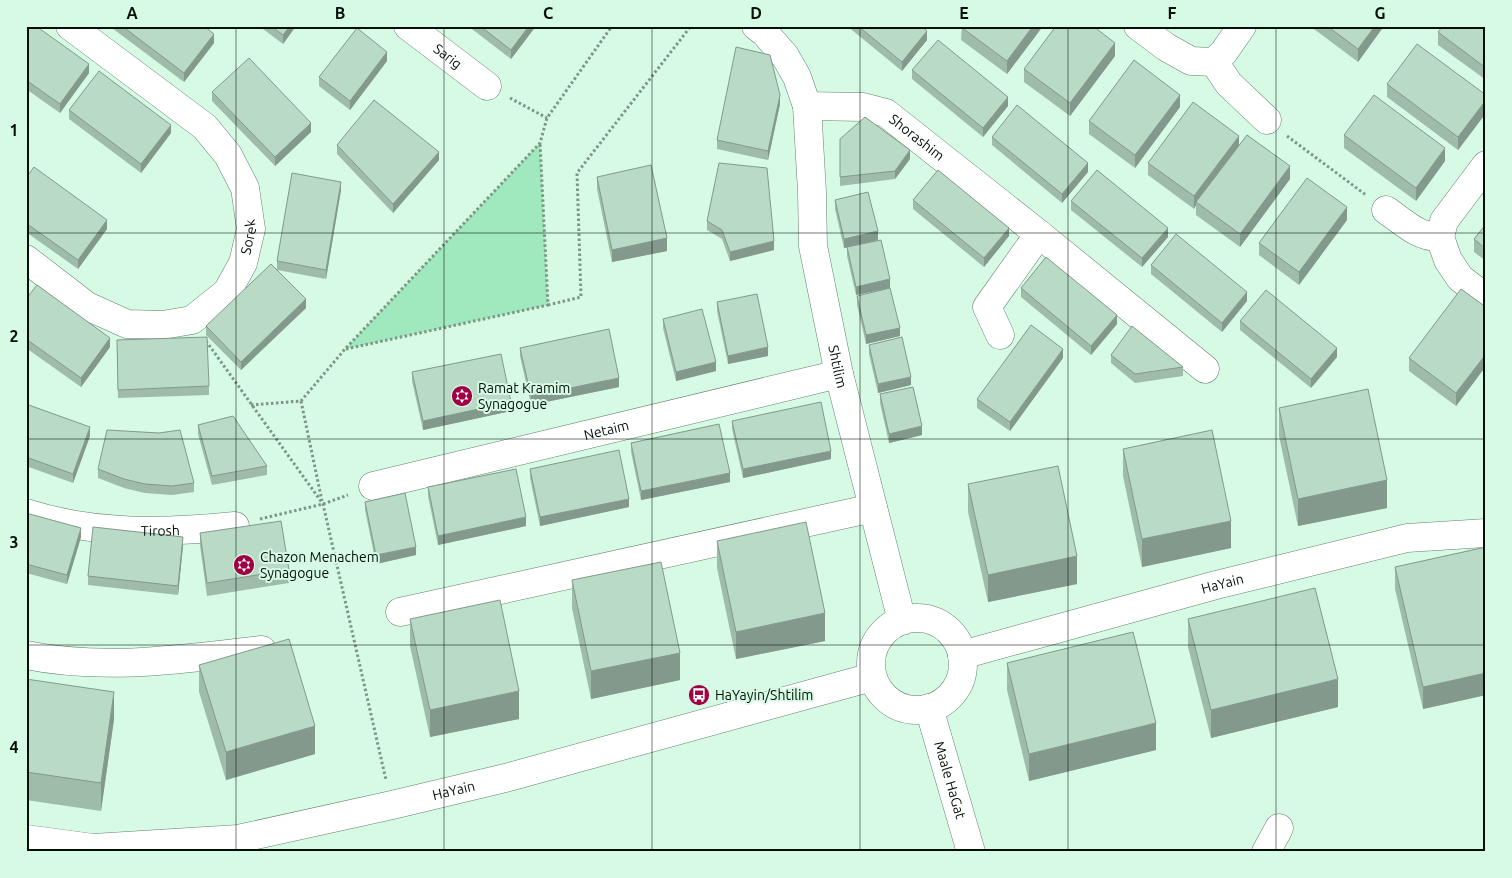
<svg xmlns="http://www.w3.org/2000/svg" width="1512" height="878" viewBox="0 0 1512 878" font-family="Ubuntu,sans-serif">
	<rect width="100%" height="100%" fill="#d7fae4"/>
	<path fill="#a0e9be" d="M540,143L548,305L345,349Z"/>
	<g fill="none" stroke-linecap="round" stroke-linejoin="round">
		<g stroke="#61816e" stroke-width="29">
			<g id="minor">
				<path id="s1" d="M408,26L487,86"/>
				<path id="s2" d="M756,26L765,33L785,56L797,77L807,106L812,192L813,246L839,374L902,621"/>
				<path d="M1138,26L1166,47L1191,61L1214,62L1224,52L1242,26"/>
				<path d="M1214,62L1229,84L1267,120"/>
				<path id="s3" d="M807,106L863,107L886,113L1039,234L1205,369"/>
				<path d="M1486,165L1444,221L1440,237L1448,260L1460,278L1486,298"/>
				<path d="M1386,210C1402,221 1419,238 1440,237"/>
				<path id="s4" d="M26,259L87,306L127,324L163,325L192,320L227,292L243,263L251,229L245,188L228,155L205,127L70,26"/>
				<path d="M1000,335L987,307L1039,234"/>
				<path id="s5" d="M373,486L839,374"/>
				<path id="s6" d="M26,513C94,535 165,533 235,526"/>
				<path d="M400,612L873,508"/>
				<circle cx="917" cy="664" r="46"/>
				<path d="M26,655C105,671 183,659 262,650"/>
				<path id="s7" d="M962,655L1216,585L1407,538L1486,533"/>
				<path id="s8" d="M929,708L971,852"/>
				<path id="s9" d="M26,839L93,848L238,839L392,805L509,777L872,677"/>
				<path d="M1266,852L1279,828"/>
			</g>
		</g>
		<path stroke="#7d9686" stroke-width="3" stroke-dasharray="2.5 2.5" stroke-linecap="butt" d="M510,98L547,118
			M1287,136L1366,195
			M548,305L581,297L577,173L691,26
			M206,341L323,504L386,780
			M346,349L548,305L540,143
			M301,401L322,501
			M251,405L301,401L345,349L540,143L547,118L612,26
			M260,519L323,504L348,495"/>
		<use href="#minor" stroke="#fff" stroke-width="28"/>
	</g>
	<path fill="#9fbcaa" d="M26,26L89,73L60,113L26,89Z
		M112,26H204L214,43L184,82L112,28Z
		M259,26H296L283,44Z
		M468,26H536L511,59Z
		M847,26H921L927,40L902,71Z
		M962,26H1043L1007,74L961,40Z
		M1310,26H1384L1358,62Z
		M1486,26V80L1438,45V32Z
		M1115,56L1070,116L1024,82V69Z
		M387,61L350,110L319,86V77Z
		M912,70L1008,106L983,137L912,79Z
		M1387,84L1486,95V113L1458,150L1387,97Z
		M212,92L311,132L275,166L212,101Z
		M780,104L768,160L717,149V140Z
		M1180,107L1135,168L1089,134V121Z
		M69,110L171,133L141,173L69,119Z
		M1344,135L1445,161L1416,201L1344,148Z
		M992,137L1088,172L1062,203L992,145Z
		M840,139L910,159L895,179L840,186Z
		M337,145L439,160L393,213L337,154Z
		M1239,146L1290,179L1240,247L1196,215V205L1194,209L1148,175V163Z
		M597,177L667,251L612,262L597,189Z
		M26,178L107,229L78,269L26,232Z
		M341,190L326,279L277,270L306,308L241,370L206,335V326L277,270V261Z
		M835,200L878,240L844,248L835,209Z
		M913,200L1009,236L984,267L913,209Z
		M1071,201L1168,237L1142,267L1071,210Z
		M1347,220L1299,285L1259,255V243Z
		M707,221L774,250L730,261L722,239L707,230Z
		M1486,224V261L1474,252V239Z
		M847,247L890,288L856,295L847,256Z
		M1151,265L1247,301L1222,332L1151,274Z
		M1021,288L1117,324L1091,355L1021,297Z
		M857,296L900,336L866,344L857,305Z
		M26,299L110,347L81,387L26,348Z
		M717,302L768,356L728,364L717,311Z
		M1486,307V366L1456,406L1409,371V358Z
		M663,319L716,371L676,381L663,328Z
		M1240,321L1337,357L1311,388L1240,330Z
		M869,345L911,385L878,393L869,354Z
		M520,348L619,387L531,405L520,356Z
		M117,349L209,386V395L118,398Z
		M1111,355L1183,367V376L1135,383L1111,363Z
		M1063,358L1010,431L977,408V399Z
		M412,372L511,411L423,430L412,381Z
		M880,394L922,435L889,443L880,403Z
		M26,404L90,436L73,483L26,466Z
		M1279,408L1387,508L1298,526L1279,436Z
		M732,421L831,459L743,478L732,429Z
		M198,425L267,466V475L212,485L198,434Z
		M631,443L730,482L641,500L631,452Z
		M1123,449L1231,548L1142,567L1123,476Z
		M98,469L194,483V492L172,495L145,493L124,488L98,478Z
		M530,469L629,507L540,526L530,478Z
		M968,484L1077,584L988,602L968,512Z
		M428,487L526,526L438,545L428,496Z
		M365,502L416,555L376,564L365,510Z
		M26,513L81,537L67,584L26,573Z
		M200,533L289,570V583L207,596L200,546Z
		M717,541L825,641L736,659L717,568Z
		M183,546L178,595L88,585V576Z
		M1486,547V695L1423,709L1395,589V567Z
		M572,580L680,680L591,699L572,608Z
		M410,619L519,719L430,737L410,646Z
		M1188,619L1338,707L1211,738L1188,647Z
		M1007,663L1156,750L1029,781L1007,690Z
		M199,665L315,754L226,780L199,692Z
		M26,679L114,719L101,811L26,800Z"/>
	<path fill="#82998b" d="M290,26H296L283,44V35Z
		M529,26H536L511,59V50Z
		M1033,26H1043L1007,74V61Z
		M1375,26H1384L1358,62V49Z
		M927,31V40L902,71V62Z
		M214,34V43L184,82V73Z
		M1115,43V56L1070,116V103Z
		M387,52V61L350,110V101Z
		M89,64V73L60,113V104Z
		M780,95V104L768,160V151Z
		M1180,95V107L1135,168V155Z
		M1008,97V106L983,137V128Z
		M1486,100V113L1458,150V137Z
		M311,123V132L275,166V157Z
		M171,125V133L141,173V164Z
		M1239,136V149L1196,202V205L1194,209V196Z
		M1445,148V161L1416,201V188Z
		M910,150V159L895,179V171Z
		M439,152V160L393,213V204Z
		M1088,163V172L1062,203V194Z
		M1290,166V179L1240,247V234Z
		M341,182V190L326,279V270Z
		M1347,207V220L1299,285V272Z
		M107,220V229L78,269V260Z
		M1009,228V236L984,267V258Z
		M1168,228V237L1142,267V258Z
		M878,231V240L844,248V239Z
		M667,238V251L612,262V250Z
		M774,241V250L730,261V252Z
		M890,279V288L856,295V287Z
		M1247,292V301L1222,332V323Z
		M306,299V308L241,370V362Z
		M1117,315V324L1091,355V346Z
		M900,328V336L866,344V335Z
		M110,338V347L81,387V378Z
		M768,347V356L728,364V356Z
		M1337,348V357L1311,388V379Z
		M1063,349V358L1010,431V422Z
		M1486,354V366L1456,406V393Z
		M716,362V371L676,381V372Z
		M911,377V385L878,393V384Z
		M619,378V387L531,405V396Z
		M511,402V411L423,430V421Z
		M922,426V435L889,443V434Z
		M90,427V436L73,483V474Z
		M831,451V459L743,478V469Z
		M730,473V482L641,500V491Z
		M1387,480V508L1298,526V499Z
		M629,499V507L540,526V517Z
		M526,517V526L438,545V536Z
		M1231,521V548L1142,567V539Z
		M81,528V537L67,584V575Z
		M183,537V546L178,595V586Z
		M416,547V555L376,564V555Z
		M1077,556V584L988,602V575Z
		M825,613V641L736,659V632Z
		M680,653V680L591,699V671Z
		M1486,673V695L1423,709V687Z
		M1338,679V707L1211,738V710Z
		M519,691V719L430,737V710Z
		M114,692V719L101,811V783Z
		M1156,723V750L1029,781V754Z
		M315,726V754L226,780V752Z"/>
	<path fill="#b9dbc6" stroke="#82998b" d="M26,26H36L89,64L60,104L26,80Z
		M122,26H204L214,34L184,73Z
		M271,26H290L283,35Z
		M480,26H529L511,50Z
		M858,26H921L927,31L902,62Z
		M962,26H1033L1007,61L961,27Z
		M1056,26H1093L1115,43L1070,103L1024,69Z
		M1327,26H1375L1358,49Z
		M1443,26H1486V68L1438,32Z
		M357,28L387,52L350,101L319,77Z
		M938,40L1008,97L983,128L912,70Z
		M1417,44L1486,95V100L1458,137L1387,84Z
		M736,47L770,55L780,95L768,151L717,140Z
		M249,58L311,123L275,157L212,92Z
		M1134,60L1180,95L1135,155L1089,121Z
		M99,71L171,125L141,164L69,110Z
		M1374,95L1445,148L1416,188L1344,135Z
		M374,100L439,152L393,204L337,145Z
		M1193,102L1239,136L1194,196L1148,163Z
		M1017,105L1088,163L1062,194L992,137Z
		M865,117L910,150L895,171L840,177V139Z
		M1247,135L1290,166L1240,234L1196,202Z
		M719,163L767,168L774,241L730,252L722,230L707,221Z
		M651,165L667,238L612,250L597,177Z
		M34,167L107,220L78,260L26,223V178Z
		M938,170L1009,228L984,258L913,200Z
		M1097,170L1168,228L1142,258L1071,201Z
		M292,173L341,182L326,270L277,261Z
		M1307,178L1347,207L1299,272L1259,243Z
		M868,192L878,231L844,239L835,200Z
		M1486,224V249L1474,239Z
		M1176,234L1247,292L1222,323L1151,265Z
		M881,240L890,279L856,287L847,247Z
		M1046,257L1117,315L1091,346L1021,288Z
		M271,264L306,299L241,362L206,326Z
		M37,285L110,338L81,378L26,339V299Z
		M890,288L900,328L866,335L857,296Z
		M1461,289L1486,307V354L1456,393L1409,358Z
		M1266,290L1337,348L1311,379L1240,321Z
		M757,294L768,347L728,356L717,302Z
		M702,309L716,362L676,372L663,319Z
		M1031,325L1063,349L1010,422L977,399Z
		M1132,326L1183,367L1135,374L1111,355Z
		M609,329L619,378L531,396L520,348Z
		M207,337L209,386L118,390L117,340Z
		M902,337L911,377L878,384L869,345Z
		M501,354L511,402L423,421L412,372Z
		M913,387L922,426L889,434L880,394Z
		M1368,389L1387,480L1298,499L1279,408Z
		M821,402L831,451L743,469L732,421Z
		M26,404L90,427L73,474L26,457Z
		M233,416L267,466L212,476L198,425Z
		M719,424L730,473L641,491L631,443Z
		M107,430L159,433L180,430L194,483L172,486L145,484L124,479L98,469Z
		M1212,430L1231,521L1142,539L1123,449Z
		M619,450L629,499L540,517L530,469Z
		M1058,466L1077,556L988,575L968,484Z
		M516,469L526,517L438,536L428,487Z
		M405,493L416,547L376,555L365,502Z
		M26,513L81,528L67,575L26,564Z
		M281,521L289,570L207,583L200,533Z
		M806,522L825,613L736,632L717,541Z
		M93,527L183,537L178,586L88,576Z
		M1486,547V673L1423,687L1395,567Z
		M661,562L680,653L591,671L572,580Z
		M1315,588L1338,679L1211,710L1188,619Z
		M500,600L519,691L430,710L410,619Z
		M1133,632L1156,723L1029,754L1007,663Z
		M289,639L315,726L226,752L199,665Z
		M26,679L114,692L101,783L26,772Z"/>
	<path fill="none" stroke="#040f08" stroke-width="1" stroke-opacity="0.55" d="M236,26V852M444,26V852M652,26V852M860,26V852M1068,26V852M1276,26V852M26,233H1486M26,439H1486M26,645H1486"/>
	<defs>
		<g id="synagogue-disc" transform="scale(1.125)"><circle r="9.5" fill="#9f0143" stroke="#d7fae4"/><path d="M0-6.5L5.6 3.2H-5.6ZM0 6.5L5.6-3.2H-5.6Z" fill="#fff"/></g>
		<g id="bus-disc" transform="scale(1.125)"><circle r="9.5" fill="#9f0143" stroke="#d7fae4"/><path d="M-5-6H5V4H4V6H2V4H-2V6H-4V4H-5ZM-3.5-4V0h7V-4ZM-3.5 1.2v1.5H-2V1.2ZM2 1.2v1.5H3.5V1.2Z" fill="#fff"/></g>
	</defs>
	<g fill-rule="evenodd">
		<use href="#synagogue-disc" x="462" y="396"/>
		<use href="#synagogue-disc" x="244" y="565"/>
		<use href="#bus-disc" x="699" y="695"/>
	</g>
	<g text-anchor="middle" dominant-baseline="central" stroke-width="4" stroke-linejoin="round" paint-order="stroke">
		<g font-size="14" fill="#040f08" stroke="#d7fae4">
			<text stroke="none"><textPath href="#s1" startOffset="50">Sarig</textPath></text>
			<text stroke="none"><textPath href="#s3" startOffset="119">Shorashim</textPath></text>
			<text stroke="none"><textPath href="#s4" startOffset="291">Sorek</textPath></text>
			<text stroke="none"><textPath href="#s2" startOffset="360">Shtilim</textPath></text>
			<text stroke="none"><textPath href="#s5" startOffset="240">Netaim</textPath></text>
			<text stroke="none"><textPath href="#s6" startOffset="136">Tirosh</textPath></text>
			<text stroke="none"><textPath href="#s7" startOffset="270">HaYain</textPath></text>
			<text stroke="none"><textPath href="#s8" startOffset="75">Maale HaGat</textPath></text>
			<text stroke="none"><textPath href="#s9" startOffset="434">HaYain</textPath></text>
		</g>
		<g font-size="14" fill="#040f08" stroke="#d7fae4" text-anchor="start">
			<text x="478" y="388">Ramat Kramim<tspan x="478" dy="16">Synagogue</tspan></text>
			<text x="260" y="557">Chazon Menachem<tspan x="260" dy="16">Synagogue</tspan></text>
			<text x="715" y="695">HaYayin/Shtilim</text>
		</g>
	</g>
	<rect width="1512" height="878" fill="none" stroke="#d7fae4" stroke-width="55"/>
	<rect x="28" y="28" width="1456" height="822" fill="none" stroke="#040f08" stroke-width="2"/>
	<g font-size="16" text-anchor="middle" font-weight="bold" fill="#040f08">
		<text x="132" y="19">A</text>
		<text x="340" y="19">B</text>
		<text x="548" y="19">C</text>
		<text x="756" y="19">D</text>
		<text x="964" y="19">E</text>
		<text x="1172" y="19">F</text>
		<text x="1380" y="19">G</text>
		<text x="14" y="136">1</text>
		<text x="14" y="342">2</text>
		<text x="14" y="548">3</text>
		<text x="14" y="753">4</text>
	</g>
</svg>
